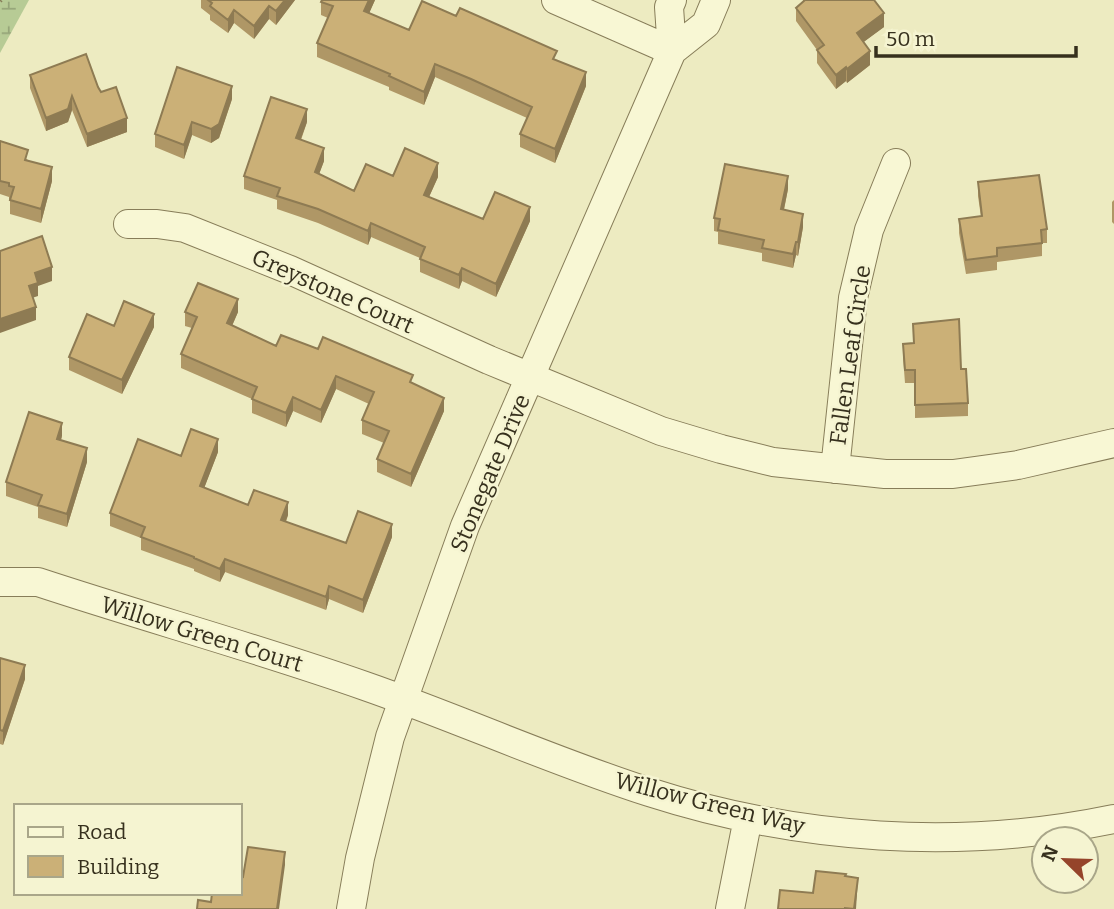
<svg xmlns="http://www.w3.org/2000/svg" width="1114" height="909" viewBox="0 0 1114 909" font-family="Bitter,serif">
	<defs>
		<pattern id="wetland-marsh" width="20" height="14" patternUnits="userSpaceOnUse" patternTransform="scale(1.75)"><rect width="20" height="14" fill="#b7cb95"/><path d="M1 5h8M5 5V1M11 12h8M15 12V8" fill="none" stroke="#96a579"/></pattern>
	</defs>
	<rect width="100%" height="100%" fill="#edebc1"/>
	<path fill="url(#wetland-marsh)" d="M0,0H29L0,53Z"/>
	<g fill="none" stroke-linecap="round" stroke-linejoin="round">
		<g stroke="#877d59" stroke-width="30">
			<path id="minor" d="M556,0L672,51
				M672,51L706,24L716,0
				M128,224H157L185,228L290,270L489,360L661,431L721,449L773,462L885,474H953L1018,465L1114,443
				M835,469L853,298L869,230L896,163
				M0,582H38C147,618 257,648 365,686C460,719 552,761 649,792C798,840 960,851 1114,819
				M351,909L360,858L390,737L465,526L672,51L669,7L672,0
				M730,909L748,818"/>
		</g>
		<path stroke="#877d59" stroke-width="4.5" stroke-dasharray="5 3.5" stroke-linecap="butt" d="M0,1L1,0"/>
		<use href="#minor" stroke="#f8f7d4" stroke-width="28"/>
	</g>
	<path fill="#af9766" d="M201,0H295L276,25L269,19L254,39L234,23L228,33L210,20V15L201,8Z
		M375,0L369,13L409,30L557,60L586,86L555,163L520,147V134L527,118L471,93L435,77L424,105L389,90V87L317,57V43L328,18L321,15V2Z
		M803,0H874L884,27L863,42L870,65L847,83L846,81L836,89L817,63V50L796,21V8L803,2Z
		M30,75L98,87L127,132L87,147L72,110L68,122L46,131L30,88Z
		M232,99L219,138L211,143L192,135L184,159L155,147V134Z
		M307,122L301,140L324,161L319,174L354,191L393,176L438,177L429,197L483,219L530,221L496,297L462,281L459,289L420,272V258L371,237L368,245L318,223L277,209V200L244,189V176Z
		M0,141L28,160L52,181L41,223L10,214V200L9,199V197L0,194Z
		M978,182L1047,229V243H1042V256L997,262V270L966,274L959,233V219L981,217L978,196Z
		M788,189L784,210L803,227L798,256L796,255L793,268L762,261V253L718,244V232L714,231V218Z
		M1114,200V224L1112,222V202Z
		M185,312H238L232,326L276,346L318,349L413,383L444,411L411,487L377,472V459L384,443L362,434V420L369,404L336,389L321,423L293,411L286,427L252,413V399L181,368V354L192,328L185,326Z
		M913,324L961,369L968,403V416L915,418V383H905L903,357V344L913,343Z
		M114,326L154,327L122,394L69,370V357Z
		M62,436L61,440L87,462L67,527L38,518V507L6,496V482Z
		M218,452L204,488L248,505L288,515L286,522L346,543L392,537L363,613L329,599L326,610L225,572L220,582L194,571V569L141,550V538L110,526V513L181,456Z
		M0,658L25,679L3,745L0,744Z"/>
	<path fill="#8e7b53" d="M285,0H295L276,25V11Z
		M369,0H375L364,25V11Z
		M269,6V19L254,39V26Z
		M234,10V23L228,33V20Z
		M884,13V27L857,47V33Z
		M870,51V65L847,83V69Z
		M435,64V77L424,105V92Z
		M846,67V81L836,89V75Z
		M586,72V86L555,163V149Z
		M232,86V99L219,138L211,143V129Z
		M72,96V110L68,122L46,131V118Z
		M307,109V122L296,152V138Z
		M127,118V132L87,147V134Z
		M192,122V135L184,159V145Z
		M324,148V161L315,185V172Z
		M438,163V177L424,208V195Z
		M52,167V181L41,223V209Z
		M788,176V189L781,223V209Z
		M530,207V221L496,297V284Z
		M803,214V227L798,256V242Z
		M371,223V237L368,245V231Z
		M796,242V255L793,268V254Z
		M52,267V281L38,286V296L29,299V286L35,273Z
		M462,268V281L459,289V275Z
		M238,299V312L227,337V323Z
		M36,307V320L0,333V319Z
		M154,314V327L122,394V380Z
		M336,376V389L321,423V410Z
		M293,397V411L286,427V413Z
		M444,398V411L411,487V474Z
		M62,423V436L57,452V439Z
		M218,439V452L200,499V486Z
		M87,448V462L67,527V514Z
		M288,502V515L281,533V520Z
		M392,524V537L363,613V600Z
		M225,559V572L220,582V569Z
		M329,586V599L326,610V597Z
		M25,665V679L3,745V731Z
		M285,852V865L279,909H277Z
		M858,878L856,909H854Z"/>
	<path fill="#cbb077" stroke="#8e7b53" stroke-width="2" d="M208,0H285L276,11L269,6L254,26L234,10L228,20L210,6L212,3Z
		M322,0H369L364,11L409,30L422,1L456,16L460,8L557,51L553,59L586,72L555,149L520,134L532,107L471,79L435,64L424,92L389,76L390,74L317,43L333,6L321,2Z
		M805,0H874L884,13L857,33L870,51L847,69L846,67L836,75L817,50L824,45L796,8Z
		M86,54L98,87L101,92L116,87L127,118L87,134L72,96L68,109L46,118L30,75Z
		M177,67L232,86L219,124L211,129L192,122L184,145L155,134Z
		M271,97L307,109L296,138L324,148L315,172L354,191L366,164L393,176L405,148L438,163L424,195L483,219L495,192L530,207L496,284L462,268L459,275L420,259L425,247L371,223L368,231L318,209L277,196L280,188L244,176Z
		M0,141L28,150L25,160L52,167L41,209L10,200L14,187L9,186V183L0,181Z
		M725,164L788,176L781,209L803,214L798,242H796L793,254L762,248L764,240L718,230L720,219L714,218Z
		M1039,175L1047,229L1041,230L1042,243L997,248V256L966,260L959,219L982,216L978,182Z
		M42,236L52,267L35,273L38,283L29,286L36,307L0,319V251Z
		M198,283L238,299L227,323L276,346L281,335L318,349L323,337L413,375L410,382L444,398L411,474L377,459L389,431L362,420L374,392L336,376L321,410L293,397L286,413L252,399L257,387L181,354L197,317L185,312Z
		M124,301L154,314L122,380L69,357L87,314L114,326Z
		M959,319L961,369H966L968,403L915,405V370H905L903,344L914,343L913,324Z
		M29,412L62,423L57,439L87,448L67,514L38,505L42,495L6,482Z
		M191,429L218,439L200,486L248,505L254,490L288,502L281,520L346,543L358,511L392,524L363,600L329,586L326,597L225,559L220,569L194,558V557L141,537L145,527L110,513L138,439L181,456Z
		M0,658L25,665L3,731L0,730Z
		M248,847L285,852L277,909H197L198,900L211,902L212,893H240V876L243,877Z
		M816,871L846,874L845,876L858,878L854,909L845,908V909H778L780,890L813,893Z"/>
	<g text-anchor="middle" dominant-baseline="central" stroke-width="5" stroke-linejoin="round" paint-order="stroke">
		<g font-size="23" fill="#36301d" stroke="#f5f4d1">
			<text transform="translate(333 291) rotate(24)">Greystone Court</text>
			<text transform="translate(850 355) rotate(-82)">Fallen Leaf Circle</text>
			<text transform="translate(490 473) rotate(-67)">Stonegate Drive</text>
			<text transform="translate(202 634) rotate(17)">Willow Green Court</text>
			<text transform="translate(710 803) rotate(14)">Willow Green Way</text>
		</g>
	</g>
	<rect x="14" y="804" width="228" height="91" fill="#f5f4d1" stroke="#a9a689" stroke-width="2"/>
	<rect x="28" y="827" width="35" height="10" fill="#f8f7d4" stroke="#a9a689" stroke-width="2"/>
	<text x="77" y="839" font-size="21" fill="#36301d">Road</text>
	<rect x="28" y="856" width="35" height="21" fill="#cbb077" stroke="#a9a689" stroke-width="2"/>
	<text x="77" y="874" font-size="21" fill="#36301d">Building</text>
	<g transform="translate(1065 860) rotate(293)"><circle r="33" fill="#f5f4d1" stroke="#a9a689" stroke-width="2"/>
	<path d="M0-5L12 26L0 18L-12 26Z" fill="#95442a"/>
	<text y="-10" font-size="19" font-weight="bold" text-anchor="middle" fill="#36301d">N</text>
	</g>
	<path d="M876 46v10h200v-10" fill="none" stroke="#36301d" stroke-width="3.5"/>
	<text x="886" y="46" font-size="21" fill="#36301d" stroke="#f5f4d1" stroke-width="5" paint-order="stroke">50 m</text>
</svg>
